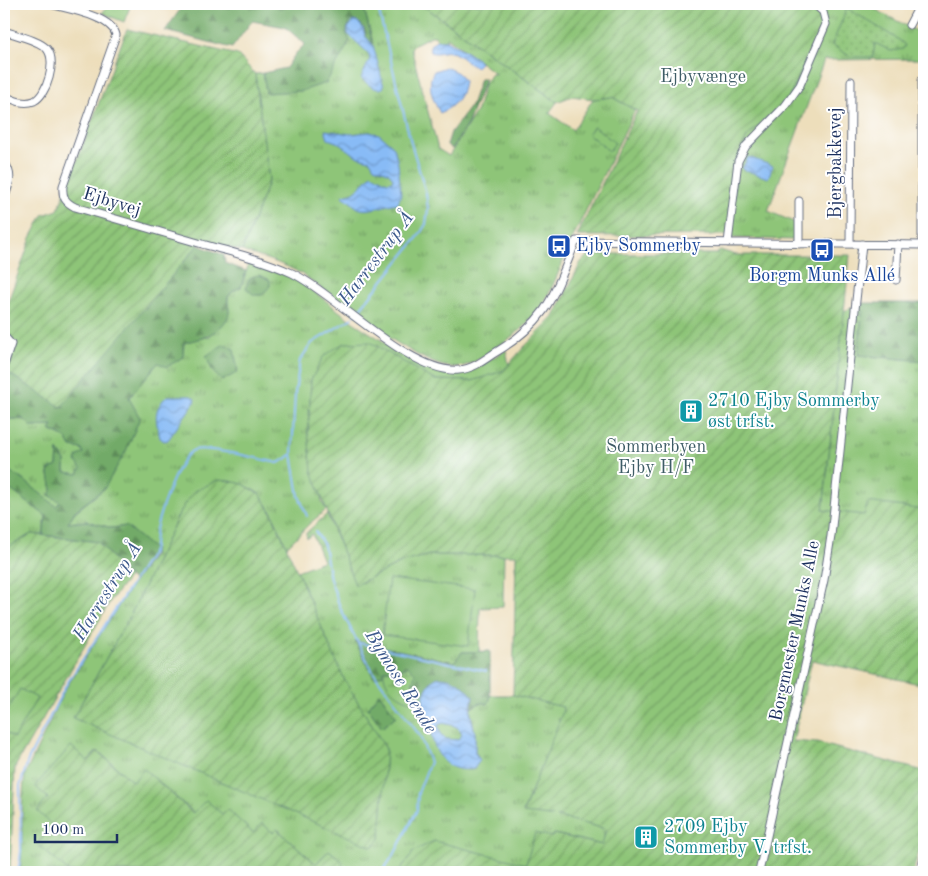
<svg xmlns="http://www.w3.org/2000/svg" width="928" height="876" viewBox="0 0 928 876" font-family="'Old Standard TT',serif">
	<defs>
		<pattern id="grass-tufts" width="24" height="20" patternUnits="userSpaceOnUse" patternTransform="scale(1.25)"><rect width="24" height="20" fill="#8ec578"/><path d="M3 7l-1-3M5 7V3M7 7l1-3M15 17l-1-3M17 17v-4M19 17l1-3" fill="none" stroke="#73a066"/></pattern>
		<pattern id="forest-firs" width="22" height="20" patternUnits="userSpaceOnUse" patternTransform="scale(1.25)"><rect width="22" height="20" fill="#72aa68"/><path d="M5 1l3.5 6h-7zM16 11l3.5 6h-7z" fill="#5d8b59"/></pattern>
		<pattern id="wetland-marsh" width="20" height="14" patternUnits="userSpaceOnUse" patternTransform="scale(1.25)"><rect width="20" height="14" fill="#8ec578"/><path d="M1 5h8M5 5V1M11 12h8M15 12V8" fill="none" stroke="#73a066"/></pattern>
		<pattern id="park-dots" width="8" height="8" patternUnits="userSpaceOnUse" patternTransform="scale(1.25)"><rect width="8" height="8" fill="#8ec578"/><path d="M2 2h.1M6 6h.1" fill="none" stroke="#73a066" stroke-width="1.8" stroke-linecap="round"/></pattern>
		<pattern id="garden-furrows" width="10" height="10" patternUnits="userSpaceOnUse" patternTransform="scale(1.25)"><rect width="10" height="10" fill="#8ec578"/><path d="M-1 1l2-2M0 10L10 0M9 11l2-2" fill="none" stroke="#73a066"/></pattern>
		<pattern id="water-waves" width="16" height="10" patternUnits="userSpaceOnUse" patternTransform="scale(1.25)"><rect width="16" height="10" fill="#88bbf6"/><path d="M0 5q4-4 8 0t8 0" fill="none" stroke="#6e98ca"/></pattern>
	</defs>
	<rect width="100%" height="100%" fill="#fff"/>
	<filter id="ink" filterUnits="userSpaceOnUse"><feTurbulence type="fractalNoise" baseFrequency=".02" numOctaves="2"/><feDisplacementMap in="SourceGraphic" scale="10" xChannelSelector="R" yChannelSelector="G"/><feConvolveMatrix kernelMatrix="1 2 1 2 8 2 1 2 1" color-interpolation-filters="sRGB"/></filter>
	<filter id="wash" filterUnits="userSpaceOnUse"><feTurbulence type="fractalNoise" baseFrequency=".0096" numOctaves="4" result="noise"/><feDisplacementMap in="SourceGraphic" scale="20" xChannelSelector="R" yChannelSelector="G"/><feGaussianBlur stdDeviation="1.12" result="paint"/><feColorMatrix in="noise" values="0 0 0 0 0 0 0 0 0 0 0 0 0 0 0 0 0 1.4 0 .05"/><feComposite in="paint" operator="in"/></filter>
	<g filter="url(#wash)">
		<rect width="100%" height="100%" fill="#eddebb"/>
		<path fill="url(#grass-tufts)" stroke="#547a6b" fill-rule="evenodd" d="M110,4H131L124,22L102,13Z
			M363,4H421L557,102L549,113L573,130L593,99L612,97L635,110C616,150 596,189 577,229C564,255 557,283 540,308C529,326 484,361 463,366C447,370 430,362 416,354C390,339 365,322 341,304C328,294 315,283 302,274C283,263 262,258 242,251L269,180L255,74L263,73L266,93L346,32L351,20L361,24L366,40L373,43ZM431,36H435L437,40H447V37L496,74H492L485,82L477,110L449,156L438,149L411,48L415,44Z
			M809,4H865L924,35V59L824,60L768,211L796,223V240L731,238L737,158L747,137L789,97L825,20Z
			M249,263L291,277L312,290L353,322L411,359L433,371L449,375L471,371L506,350L509,365L503,371L472,381L434,380L407,364L311,380L308,434L322,502L326,510L309,524L287,547C270,510 266,481 218,481L179,514L132,612L73,718L380,838L386,749L344,679L297,571L323,561L312,534L307,538L306,533L327,514L356,585L403,562L429,555H504L503,607L480,608L479,652H462L455,662L355,641L374,678L384,670L423,709L425,715L423,725L430,728L435,747L445,763L478,755L475,753V733L470,709C476,705 480,701 488,704L491,695H513L563,706L516,580L515,565L568,571L659,477L523,812L559,817L606,829L602,845L555,834L528,859L527,864L486,872L411,856L398,872H336L343,863L329,850L316,864L277,829L274,833H253L227,809L222,814L194,813L145,770L133,782L98,751L48,798L53,826L37,844L69,872H20C24,840 20,807 25,775L64,691L134,582L154,554L126,526L112,528L87,521L67,523L75,512L104,489L129,398L158,362L184,343L210,336L229,312C227,297 226,294 241,287Z
			M863,303L858,355L924,361V490L922,502L924,503V510L869,503L864,515L823,511L844,311Z
			M4,419H24L32,427L54,426L51,431L66,438L71,447L81,449L84,453L81,469L78,474L65,472V461L58,451L57,466L48,470L52,490L61,503L46,516L43,535L31,534L4,550Z
			M443,723C451,725 460,725 462,735L458,740L446,739L441,736L438,725Z"/>
		<path fill="url(#forest-firs)" stroke="#466c63" d="M180,4H363L373,44L366,40L361,24L351,20L346,32L350,41L326,83L302,91L266,93L263,73L286,68L296,53L305,44L285,27L252,21L232,48L165,31L179,11Z
			M484,78V82L468,123L452,149L447,145L451,132L471,105L480,79Z
			M198,245L224,255L225,263L246,271L241,287C216,298 235,305 227,319C216,336 201,338 184,343L183,357L167,367L158,363L129,398L140,418L126,451L104,489L75,511L68,523L87,521L112,528L126,526L155,550L134,582L98,542L43,535L46,516L4,485V468L25,481L56,506L60,502L49,495L52,490L48,470L57,466L58,450L65,461V472L78,474L81,469L76,461L78,456L84,453L81,449L71,447L66,438L50,430L53,426L32,427L24,419H4L8,399L4,387L8,373L61,406Z
			M260,275L270,280V286L262,295H254L246,288C249,278 250,276 260,275Z
			M863,303H924V361L858,355Z
			M224,344L234,349L238,372L222,381L213,372L206,356Z
			M355,641L454,662L462,652L490,651V699L488,704C480,701 476,705 470,709L473,699L470,694L458,682L431,681L423,700V709L413,700L411,690L414,680L404,667L399,671L384,670L383,674L374,678Z
			M379,693L396,716L382,728L368,708Z"/>
		<path fill="url(#wetland-marsh)" stroke="#547a6b" d="M408,666L415,673L411,690L413,700L411,701C398,698 382,685 384,670L399,671Z"/>
		<path fill="url(#park-dots)" stroke="#547a6b" d="M847,8L899,40L905,45L903,49L891,51L875,43L873,57H851L832,45Z"/>
		<path fill="url(#garden-furrows)" stroke="#547a6b" d="M421,4H802L825,20L789,97L747,137L737,158L730,235L577,236L637,111L612,97L593,99L572,96L557,102Z
			M127,29L238,55L255,74L269,180L242,251L202,240L61,407L4,370V313L31,238L43,215L58,210Z
			M720,250L736,255H850L823,510L864,515L868,502L924,510V685L812,660L793,741L818,743L924,771V833L913,872H398L411,856L412,852L434,841L526,864L535,833L552,837L554,834L602,845L606,829L559,817L523,813L562,714L563,707L513,695L516,555H429L403,562L355,585L312,471L308,434L311,380L323,357L337,347L345,343L370,342L434,380L472,381L503,371L524,347L554,317L581,262L589,254H717Z
			M218,480L230,481L243,484L260,494L270,510L284,541L344,679L386,749L380,839L372,847L73,718L132,612L179,514L193,492Z
			M31,534L98,542L129,577L111,600L15,767L10,872H4V550Z
			M71,746L88,761L97,751L133,782L144,769L193,813L206,800L222,814L227,809L253,833L262,823L273,833L277,829L316,864L329,850L344,863L336,872H69L37,844L53,826L37,811L48,798L35,786Z"/>
		<path fill="#8ec578" stroke="#547a6b" d="M594,126L615,143L609,151L588,134Z
			M389,579L475,589L468,646L382,635Z
			M20,689L37,698L14,738L4,732V717Z"/>
		<path fill="url(#water-waves)" stroke="#5275aa" fill-rule="evenodd" d="M357,21L363,28L365,36L373,45L384,87C377,93 368,84 361,78L370,59L368,53L348,34V28L353,22Z
			M437,40H447L477,59L480,63L476,67C467,64 460,54 451,52C443,50 438,55 430,52C429,45 431,43 437,40Z
			M446,67L458,73L464,81C463,96 454,107 440,113C433,101 426,84 434,71Z
			M325,130L350,134L369,132L379,134L394,147L398,164L401,194L398,203C387,204 368,213 358,208C352,204 348,199 342,196C345,194 351,194 354,192C361,187 366,180 372,174L387,182L392,181L393,178L388,172L374,167L370,160L358,157L339,143L328,139Z
			M748,157L773,166L768,178L742,169Z
			M167,396H191L195,399L194,403L168,440L164,441L160,438C156,419 152,411 167,396Z
			M440,677C455,678 463,685 473,696L470,712L475,733V753L480,760L474,769C445,774 434,753 430,728L423,725V721L425,720C425,714 423,709 423,703C423,693 430,678 440,677ZM443,723C451,725 460,725 462,735L458,740L446,739L441,736L438,725Z"/>
		<g fill="none" stroke-linecap="round" stroke-linejoin="round">
			<path stroke="#88bbf6" stroke-width="2" d="M355,315L418,237L426,224L428,209L426,193L411,143L377,4
				M292,454L299,496L307,516
				M315,531L324,545L330,579L341,610L373,672L420,736L430,762L418,793L417,810L395,853L382,872
				M359,643L486,671
				M18,872L21,851L20,786L28,760L66,685L153,551C155,544 154,536 156,529C160,512 178,456 194,450C209,446 260,459 278,463L286,459L292,454L295,393L300,360L312,343L352,318"/>
		</g>
	</g>
	<g filter="url(#ink)">
		<g fill="none" stroke-linecap="round" stroke-linejoin="round">
			<g stroke="#646c7f" stroke-width="9">
				<path id="minor" d="M50,4C67,9 112,16 116,35L63,186C62,197 65,202 75,207C117,219 160,232 202,244C232,252 263,260 292,273C336,294 411,375 459,370C472,369 483,361 493,354C512,343 531,328 544,310C558,290 566,264 576,241L924,245
					M909,25L920,4
					M4,31C15,35 39,40 47,49C57,61 47,95 34,101C24,105 13,100 4,96
					M4,162C14,175 9,185 4,199
					M799,201V244
					M728,243L738,161L746,146L785,106L800,85L826,24L823,12L814,4
					M850,244L851,81
					M922,245V80
					M896,280L898,244
					M4,336L11,344L4,365
					M759,872L824,580L831,536L862,244
					M920,872L924,858"/>
			</g>
			<use href="#minor" stroke="#fff" stroke-width="7"/>
		</g>
	</g>
	<defs>
		<g id="bus-square" transform="scale(1.25)"><rect x="-9" y="-9" width="18" height="18" rx="4" fill="#1a4fb4" stroke="#fff"/><path d="M-5-6H5V4H4V6H2V4H-2V6H-4V4H-5ZM-3.5-4V0h7V-4ZM-3.5 1.2v1.5H-2V1.2ZM2 1.2v1.5H3.5V1.2Z" fill="#fff"/></g>
		<g id="building-square" transform="scale(1.25)"><rect x="-9" y="-9" width="18" height="18" rx="4" fill="#0f9aa8" stroke="#fff"/><path d="M-4-6H4V6H1V3H-1V6H-4ZM-2.5-4.3h1.7v1.8h-1.7ZM.8-4.3h1.7v1.8H.8ZM-2.5-1h1.7V.8h-1.7ZM.8-1h1.7V.8H.8Z" fill="#fff"/></g>
	</defs>
	<g fill-rule="evenodd">
		<use href="#bus-square" x="559" y="246"/>
		<use href="#bus-square" x="822" y="250"/>
		<use href="#building-square" x="691" y="411"/>
		<use href="#building-square" x="646" y="837"/>
	</g>
	<g text-anchor="middle" dominant-baseline="central" stroke-width="4" stroke-linejoin="round" paint-order="stroke">
		<g font-size="18" fill="#3e5c66" stroke="#fff">
			<text x="703" y="77">Ejbyvænge</text>
			<text x="656" y="447">Sommerbyen<tspan x="656" dy="21">Ejby H/F</tspan></text>
		</g>
		<g font-size="18" fill="#1b2f5e" stroke="#fff">
			<text transform="translate(836 163) rotate(-90)">Bjergbakkevej</text>
			<text transform="translate(112 202) rotate(17)">Ejbyvej</text>
			<text transform="translate(795 631) rotate(-78)">Borgmester Munks Alle</text>
		</g>
		<g font-size="18" fill="#164399" stroke="#fff" text-anchor="start">
			<text x="576" y="246">Ejby Sommerby</text>
			<text x="822" y="276" text-anchor="middle">Borgm Munks Allé</text>
		</g>
		<g font-size="18" fill="#0d838f" stroke="#fff" text-anchor="start">
			<text x="708" y="401">2710 Ejby Sommerby<tspan x="708" dy="21">øst trfst.</tspan></text>
			<text x="664" y="827">2709 Ejby<tspan x="664" dy="21">Sommerby V. trfst.</tspan></text>
		</g>
		<g font-size="19" font-style="italic" fill="#3c598c" stroke="#fff">
			<text transform="translate(377 259) rotate(-53)">Harrestrup Å</text>
			<text transform="translate(108 592) rotate(-58)">Harrestrup Å</text>
			<text transform="translate(400 682) rotate(58)">Bymose Rende</text>
		</g>
	</g>
	<rect width="928" height="876" fill="none" stroke="#fff" stroke-width="20"/>
	<path d="M35 834v8h82v-8" fill="none" stroke="#1b2f5e" stroke-width="2.5"/>
	<text x="42" y="834" font-size="15" fill="#1b2f5e" stroke="#ffffff" stroke-width="4" paint-order="stroke">100 m</text>
</svg>
